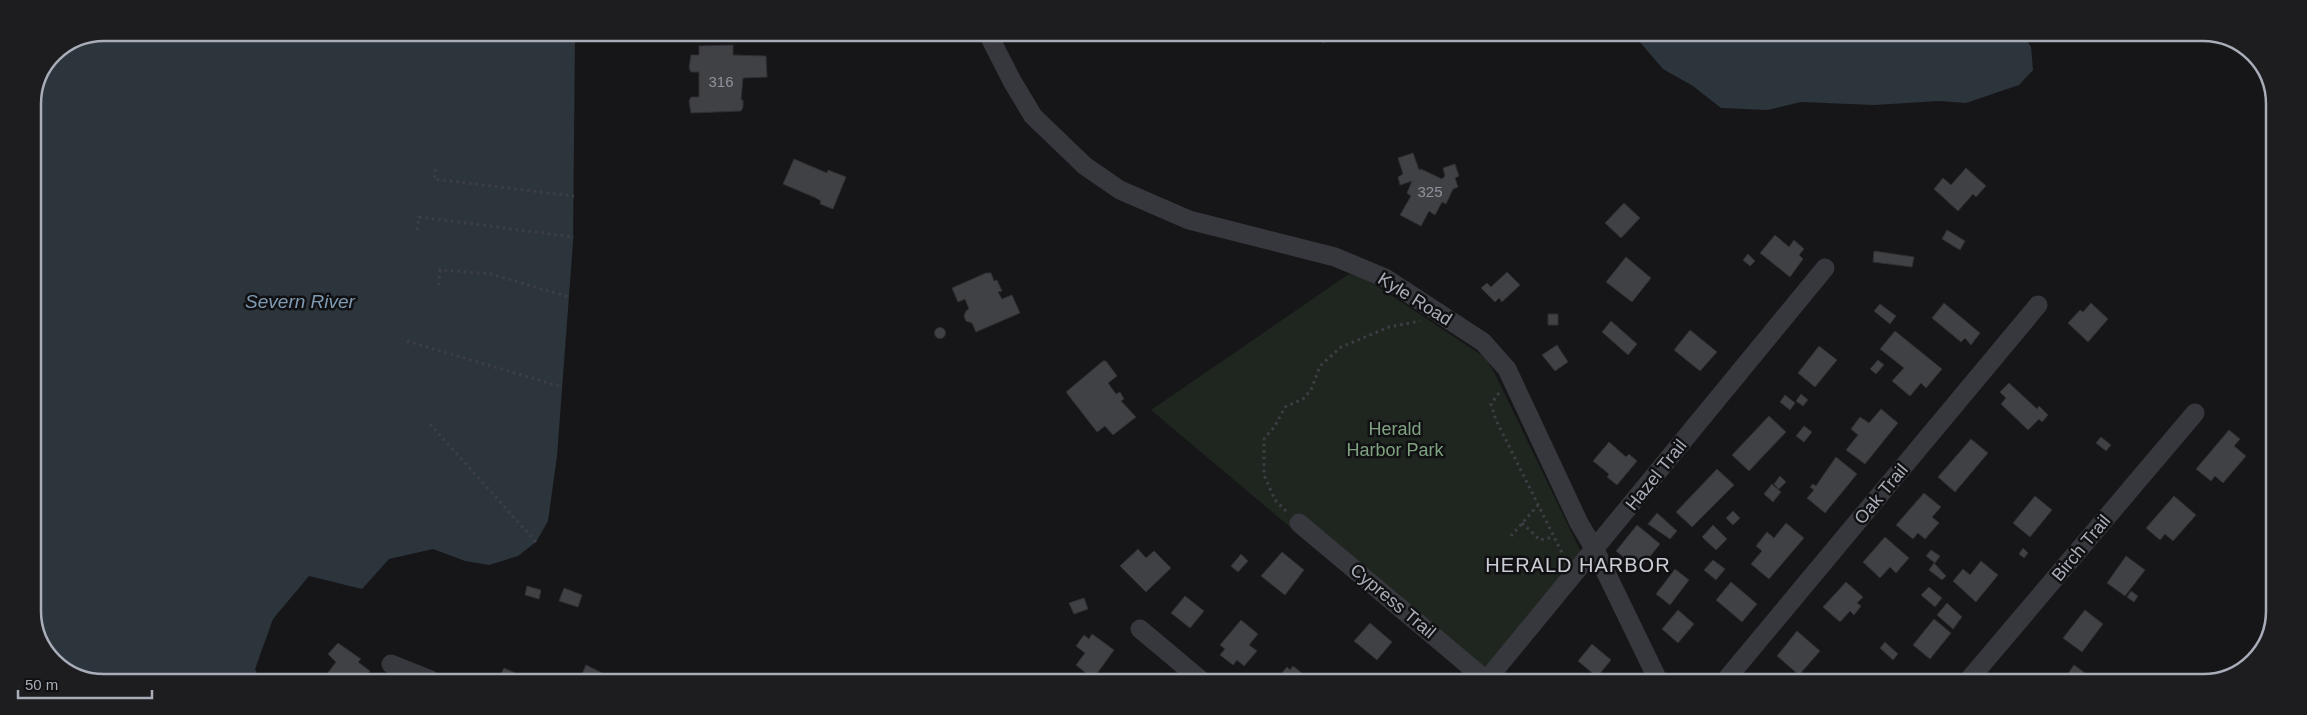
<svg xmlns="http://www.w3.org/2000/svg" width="2307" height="715" viewBox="0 0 2307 715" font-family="Helvetica,sans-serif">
	<rect width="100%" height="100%" fill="#161618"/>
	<path fill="#1e261f" d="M1349,274L1368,280L1486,358L1498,380L1581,552L1485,669L1301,515L1290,527L1151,410Z"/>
	<path fill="#2c353c" d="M105,33H575L573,242L557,456L548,521L536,542L518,556L489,565L465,561L433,549L389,559L362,589L309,576L273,619L255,669L260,680H86L48,655L33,615V104L54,53Z
		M1633,34L2023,35L2031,47L2033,70L2019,85L1966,103L1939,101L1874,105L1801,102L1768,110L1721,108L1693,86L1663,69Z"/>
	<path fill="#404145" stroke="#303034" d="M1318,34H1338L1323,43Z
		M733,45V55L766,56L767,77L743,78L741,100H743V107L741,111L691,113L689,101L691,97H699V72H691L689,68L691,55H699V46Z
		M1413,153L1419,170L1421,169L1442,179L1445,176L1443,168L1455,164L1459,176L1455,178L1458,187L1453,189L1446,204L1442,202L1435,215L1429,211L1421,226L1400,215L1411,196L1407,193L1412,181L1400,185L1398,177L1403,174L1398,158Z
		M794,159L827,173L828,170L846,177L833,209L820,204L821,201L816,198L783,184Z
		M1966,168L1986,186L1976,197L1973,194L1958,211L1934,189L1943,178L1951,185Z
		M1624,203L1640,218L1621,238L1605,223Z
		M1947,230L1965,241L1960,250L1942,239Z
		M1775,235L1789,247L1794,240L1804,249L1799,255L1803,259L1790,277L1760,253Z
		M1874,251L1914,257L1912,267L1873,262Z
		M1748,254L1755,261L1750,266L1743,260Z
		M1626,257L1651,278L1632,302L1606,282Z
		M1507,272L1520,285L1502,302L1499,298L1495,302L1481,288L1487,283L1491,287Z
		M986,273H991L994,281L997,280L1002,291L998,292L1002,299L1012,295L1020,313L976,332L972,323L966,321L964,316L966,311L969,309L965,299L958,302L952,288Z
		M1944,303L1980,333L1971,345L1965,338L1961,342L1932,318Z
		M2091,303L2108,319L2088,342L2068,323L2080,310L2083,312Z
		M1880,304L1896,316L1890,324L1874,311Z
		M1548,314H1558V325H1548Z
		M1611,321L1637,344L1628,355L1602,332Z
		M934.5 333a5.5 5.5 0 1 1 11 0a5.5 5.5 0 1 1-11 0Z
		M1690,330L1717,352L1700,371L1674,350Z
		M1895,331L1942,369L1926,388L1921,383L1910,396L1892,381L1904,368L1880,349Z
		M1557,345L1568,362L1555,371L1542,355Z
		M1819,346L1837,360L1815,387L1798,373Z
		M1878,360L1884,365L1876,374L1870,369Z
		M1103,361H1106L1117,376L1108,383L1116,394L1120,392L1124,399L1121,401L1136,417L1113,435L1105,426L1097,432L1066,392Z
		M2009,383L2037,409L2039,406L2048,415L2042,422L2039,419L2028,430L2001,404L2006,398L2000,392Z
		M1801,394L1808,400L1803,406L1796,401Z
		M1785,395L1795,403L1790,410L1780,402Z
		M1881,409L1898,423L1865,464L1846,450L1858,435L1851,429L1860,417L1869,423Z
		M1769,416L1786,432L1749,471L1732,455Z
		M1804,426L1812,432L1804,442L1796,436Z
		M2229,430L2240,439L2234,446L2246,456L2223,483L2215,476L2211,481L2196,469Z
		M2101,437L2111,445L2106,451L2096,443Z
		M1971,439L1988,453L1955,492L1938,477Z
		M1609,442L1626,457L1629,454L1637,461L1617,485L1607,477L1609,474L1593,461Z
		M1836,457L1857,474L1825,513L1807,498L1814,490L1810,487L1813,484L1816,486Z
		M1717,469L1734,485L1692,527L1676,512Z
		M1780,476L1786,482L1779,489L1774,484Z
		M1772,484L1781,492L1773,502L1764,494Z
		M1924,493L1941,507L1932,517L1939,523L1925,539L1918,533L1913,539L1896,525Z
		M2035,496L2052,510L2030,537L2013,523Z
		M2174,496L2196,515L2173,541L2165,534L2160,540L2146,528Z
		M1733,511L1740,518L1733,525L1726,518Z
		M1657,513L1677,531L1670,539L1648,524Z
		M1786,523L1804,538L1769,579L1751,564L1762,551L1756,546L1767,532L1774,538Z
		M1637,525L1660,544L1639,570L1616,551Z
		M1713,525L1727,539L1716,550L1702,537Z
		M1885,537L1909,558L1896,573L1890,567L1880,578L1863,562Z
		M2023,548L2028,553L2024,558L2019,554Z
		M1138,549L1146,558L1154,551L1171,568L1146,592L1120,566Z
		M1931,550L1940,556L1935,563L1926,556Z
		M1282,552L1304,570L1285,595L1261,576Z
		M1241,554L1248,561L1238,572L1231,566Z
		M2126,556L2145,570L2125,596L2107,583Z
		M1713,560L1725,569L1716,580L1704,570Z
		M1981,561L1998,575L1976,602L1953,581L1963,569L1970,575Z
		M1934,563L1946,576L1942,580L1929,570Z
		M1675,569L1689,580L1670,605L1656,594Z
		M1731,582L1757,604L1742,622L1716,600Z
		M1846,582L1863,597L1857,603L1861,606L1854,615L1850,611L1840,622L1823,607Z
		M527,586L541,590L539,599L525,595Z
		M1929,587L1942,598L1935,607L1921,595Z
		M564,588L582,595L578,607L559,601Z
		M2131,591L2138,596L2134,602L2127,597Z
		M1185,596L1204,611L1190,628L1171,613Z
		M1084,598L1088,609L1074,614L1069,603Z
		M1947,603L1962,617L1953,629L1937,615Z
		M1678,610L1694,624L1678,643L1662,629Z
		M2085,610L2103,624L2082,652L2063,638Z
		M1934,619L1951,633L1930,659L1913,645Z
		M1241,620L1258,634L1249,645L1257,651L1244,666L1237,660L1233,665L1220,655L1225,649L1220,645Z
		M1370,623L1392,642L1377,660L1354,641Z
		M1797,631L1820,651L1799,675L1777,656Z
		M1092,634L1114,650L1093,679L1076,665L1085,653L1076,646L1084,635L1089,639Z
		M1885,642L1898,654L1893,660L1880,648Z
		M338,643L361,659L358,662L370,671L363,680L353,674L349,680L340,677L336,680L327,674L336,662L328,654Z
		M1592,644L1611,660L1597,677L1578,661Z
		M586,665L610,677L608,681H579Z
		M2074,665L2085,673L2078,682L2067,675Z
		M1293,666L1304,675L1302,681H1275L1287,667L1290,670Z
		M504,668L529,679L532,673L549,681L498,680Z"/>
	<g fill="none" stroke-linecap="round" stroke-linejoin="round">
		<path stroke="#3d3f44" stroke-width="3" stroke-dasharray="2.5 4" stroke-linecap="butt" d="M436,169L434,179L574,196
			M417,230L419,217L574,237
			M439,285L440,270L491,274L569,297
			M407,341L562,387
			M1499,393L1491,404L1496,420L1565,559
			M430,424L536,542
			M1286,511L1275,500L1264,475V439L1275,426L1285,407L1303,399L1311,390L1320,366L1341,347L1389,327L1420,321
			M1522,523L1540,540L1553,537
			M1511,536L1538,505"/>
		<path stroke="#37383d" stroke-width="19" d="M988,34L1012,81L1033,116L1085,166L1120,190L1189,220L1335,257L1385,278L1483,342L1507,369L1579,523L1595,550L1659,682
			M1299,523L1486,680
			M1140,629L1202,681
			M391,664L431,680
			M1485,682L1825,268
			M1724,682L2038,305
			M1967,682L2195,413"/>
	</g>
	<g text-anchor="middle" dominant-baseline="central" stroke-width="5" stroke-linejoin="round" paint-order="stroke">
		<g font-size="15" fill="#8e929b">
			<text x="721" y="81">316</text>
			<text x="1430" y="191">325</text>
		</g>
		<g font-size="18" fill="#a8adb8" stroke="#111113">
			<text transform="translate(1415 299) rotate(32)">Kyle Road</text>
			<text transform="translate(1656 475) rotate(-51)">Hazel Trail</text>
			<text transform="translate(1881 494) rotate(-50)">Oak Trail</text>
			<text transform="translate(2081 548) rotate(-50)">Birch Trail</text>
			<text transform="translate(1393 601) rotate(40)">Cypress Trail</text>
		</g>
		<g font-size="18" fill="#7fa381" stroke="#111113">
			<text x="1395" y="429">Herald<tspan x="1395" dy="21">Harbor Park</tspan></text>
		</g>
		<g font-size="19" font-style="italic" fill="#7f9bb3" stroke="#111113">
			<text x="300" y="301">Severn River</text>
		</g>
		<g font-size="20" letter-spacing="1" fill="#c9ccd4" stroke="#111113">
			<text x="1578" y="565">HERALD HARBOR</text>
		</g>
	</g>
	<path d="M0 0H2307V715H0ZM104 41H2203A63 63 0 0 1 2266 104V611A63 63 0 0 1 2203 674H104A63 63 0 0 1 41 611V104A63 63 0 0 1 104 41Z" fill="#1d1d20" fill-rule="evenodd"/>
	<path fill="none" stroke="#a8adb8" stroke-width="2.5" d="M104 41H2203A63 63 0 0 1 2266 104V611A63 63 0 0 1 2203 674H104A63 63 0 0 1 41 611V104A63 63 0 0 1 104 41Z"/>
	<path d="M18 690v8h134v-8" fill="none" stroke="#a8adb8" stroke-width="2.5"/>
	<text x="25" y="690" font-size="15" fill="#a8adb8" stroke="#111113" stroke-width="4" paint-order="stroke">50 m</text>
</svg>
